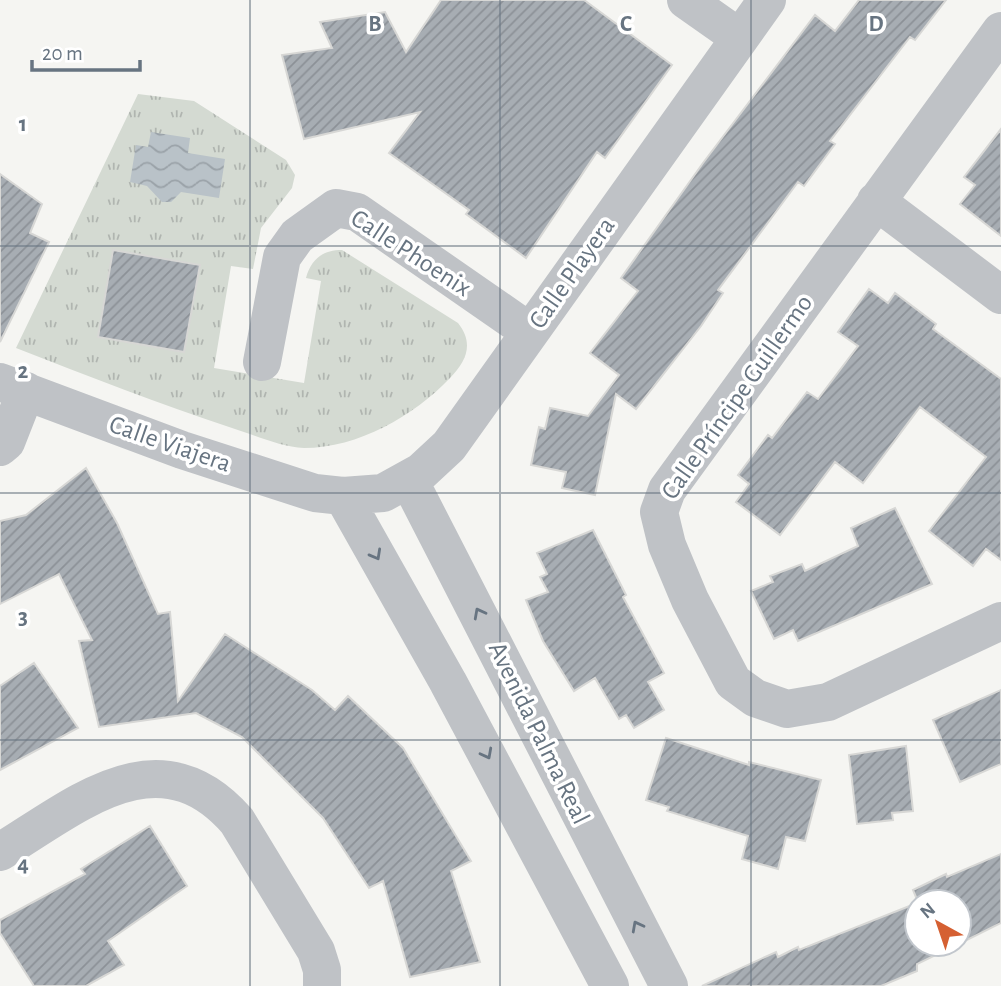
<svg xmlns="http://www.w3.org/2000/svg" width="1001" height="986" viewBox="0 0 1001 986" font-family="'Alegreya Sans',sans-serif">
	<defs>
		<pattern id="grass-tufts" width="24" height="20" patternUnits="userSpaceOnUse" patternTransform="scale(1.75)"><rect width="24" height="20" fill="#d4dad2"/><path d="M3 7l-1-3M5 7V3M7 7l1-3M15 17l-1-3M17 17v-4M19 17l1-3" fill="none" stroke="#b0b5b0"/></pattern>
		<pattern id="water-waves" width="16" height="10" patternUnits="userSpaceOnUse" patternTransform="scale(1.75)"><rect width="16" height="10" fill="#b9c2c8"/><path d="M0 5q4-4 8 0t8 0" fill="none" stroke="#9aa2a8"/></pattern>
		<pattern id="building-hatch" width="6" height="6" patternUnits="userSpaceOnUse" patternTransform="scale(1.75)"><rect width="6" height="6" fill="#a7adb3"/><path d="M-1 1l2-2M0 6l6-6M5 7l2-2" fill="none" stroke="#8c9197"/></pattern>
	</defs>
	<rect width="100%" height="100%" fill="#f5f5f2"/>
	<path fill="url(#grass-tufts)" d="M138,94L194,101L286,160L295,175L292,188L261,228L253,269L231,266L214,368L304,383L321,281L306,278C311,259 323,250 342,250L458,323C474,343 467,361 450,378C414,416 358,448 304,448C280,447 255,435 232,428C159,404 88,376 16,348Z"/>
	<path fill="url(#water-waves)" d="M151,132L190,138L188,153L225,159L219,198L181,192L171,202H162L147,186L130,182L136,145L148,147Z"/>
	<path fill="url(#building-hatch)" stroke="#d7d7d5" stroke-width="2" d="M441,0H584L672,65L605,158L597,152L526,258L466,214L469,210L389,153L420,112L304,139L282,55L332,48L320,22L385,12L406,52Z
		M859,0H946L915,40L910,37L830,141L835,144L804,186L798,182L718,290L723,293L701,326L636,409L616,394L595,495L562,488L566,472L531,465L539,427L545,429L550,408L588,416L619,375L590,353L638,291L621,278L703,163L815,15L835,31Z
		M1001,129V236L960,204L975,185L964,177Z
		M0,174L42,204L30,233L49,242L0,342Z
		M113,250L200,265L184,352L98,337Z
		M869,289L888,303L895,293L936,324L933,329L1001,379V560L986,549L973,566L929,531L986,457L920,407L863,483L835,462L780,535L736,502L749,484L738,475L768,435L772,438L807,392L818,399L858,346L838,332Z
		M86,468L117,523L158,614L170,612L178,701L225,634L312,690L335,710L348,696L403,748L471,861L451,871L480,962L410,977L383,881L369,888L323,818L242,737L196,713L99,727L79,641L92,640L59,574L0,604V521L26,515Z
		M895,508L932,584L798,641L793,630L774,639L751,591L773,582L770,576L802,564L805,571L858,546L851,528Z
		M593,530L626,595L623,597L664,673L648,682L664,710L634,728L626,715L619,719L595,678L574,691L543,641L526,600L548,592L540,577L547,574L537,553Z
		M34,663L78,728L0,770V686Z
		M1001,690V764L960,782L933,720Z
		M666,738L749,765V762L821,780L805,841L786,837L778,869L742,859L748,836L667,811L669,807L646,800Z
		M906,746L913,811L892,813L893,820L857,824L849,755Z
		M150,826L187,886L108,941L124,965L86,986H34L0,933V920L85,874L81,869Z
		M1001,854V923L959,944V902H918L913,890L946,874L947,877Z
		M917,903V944H958L917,964V971L881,986H702L776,952L778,957L798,947L799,950Z"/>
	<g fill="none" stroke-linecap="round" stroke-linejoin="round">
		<path stroke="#bfc2c6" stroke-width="38" d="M686,0L740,38
			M1001,31L667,490L659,512L667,545L690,600L733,682L755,698L787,709L828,702L1001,621
			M876,201L1001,295
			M262,362L282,257L297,236L336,208L357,212L530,332
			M0,382L182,450L315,493L343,496L383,493L421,472L449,446L767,0
			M0,447L6,442L26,391
			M409,480L669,986
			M343,496L448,682L610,986
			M0,852C77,805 159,732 237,821L316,951L322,970V986"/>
	</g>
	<defs><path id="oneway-chevron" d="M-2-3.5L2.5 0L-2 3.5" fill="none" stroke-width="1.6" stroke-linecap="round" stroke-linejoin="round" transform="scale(1.75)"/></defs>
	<g stroke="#677481">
		<use href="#oneway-chevron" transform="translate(376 555) rotate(61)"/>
		<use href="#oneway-chevron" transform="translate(479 613) rotate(-118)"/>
		<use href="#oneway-chevron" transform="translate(487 754) rotate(62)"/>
		<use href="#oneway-chevron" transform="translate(637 926) rotate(-118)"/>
	</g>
	<path fill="none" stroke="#677481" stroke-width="2" stroke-opacity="0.55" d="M250,0V986M500,0V986M751,0V986M0,246H1001M0,493H1001M0,740H1001"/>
	<g text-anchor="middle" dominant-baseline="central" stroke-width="7" stroke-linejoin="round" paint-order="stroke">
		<g font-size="26" fill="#677481" stroke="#fff">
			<text transform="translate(411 253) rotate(33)">Calle Phoenix</text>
			<text transform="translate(572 273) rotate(-55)">Calle Playera</text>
			<text transform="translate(737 397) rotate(-55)">Calle Príncipe Guillermo</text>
			<text transform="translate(170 444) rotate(19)">Calle Viajera</text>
			<text transform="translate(539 733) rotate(64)">Avenida Palma Real</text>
		</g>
	</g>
	<g font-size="23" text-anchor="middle" font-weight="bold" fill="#677481" stroke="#fff" stroke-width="7" stroke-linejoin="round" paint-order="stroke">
		<text x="375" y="31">B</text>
		<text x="626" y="31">C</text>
		<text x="876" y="31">D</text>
		<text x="23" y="131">1</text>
		<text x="23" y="378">2</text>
		<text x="23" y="624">3</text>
		<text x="23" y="871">4</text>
	</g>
	<g transform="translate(938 923) rotate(320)"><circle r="33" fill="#ffffff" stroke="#c2c7cd" stroke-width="2"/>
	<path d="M0-5L12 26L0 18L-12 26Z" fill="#d56032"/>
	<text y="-10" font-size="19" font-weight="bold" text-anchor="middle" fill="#677481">N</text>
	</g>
	<path d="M32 60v10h108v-10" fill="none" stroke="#677481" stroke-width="3.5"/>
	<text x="42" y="60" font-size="21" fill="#677481" stroke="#ffffff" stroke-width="5" paint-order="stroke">20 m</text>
</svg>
